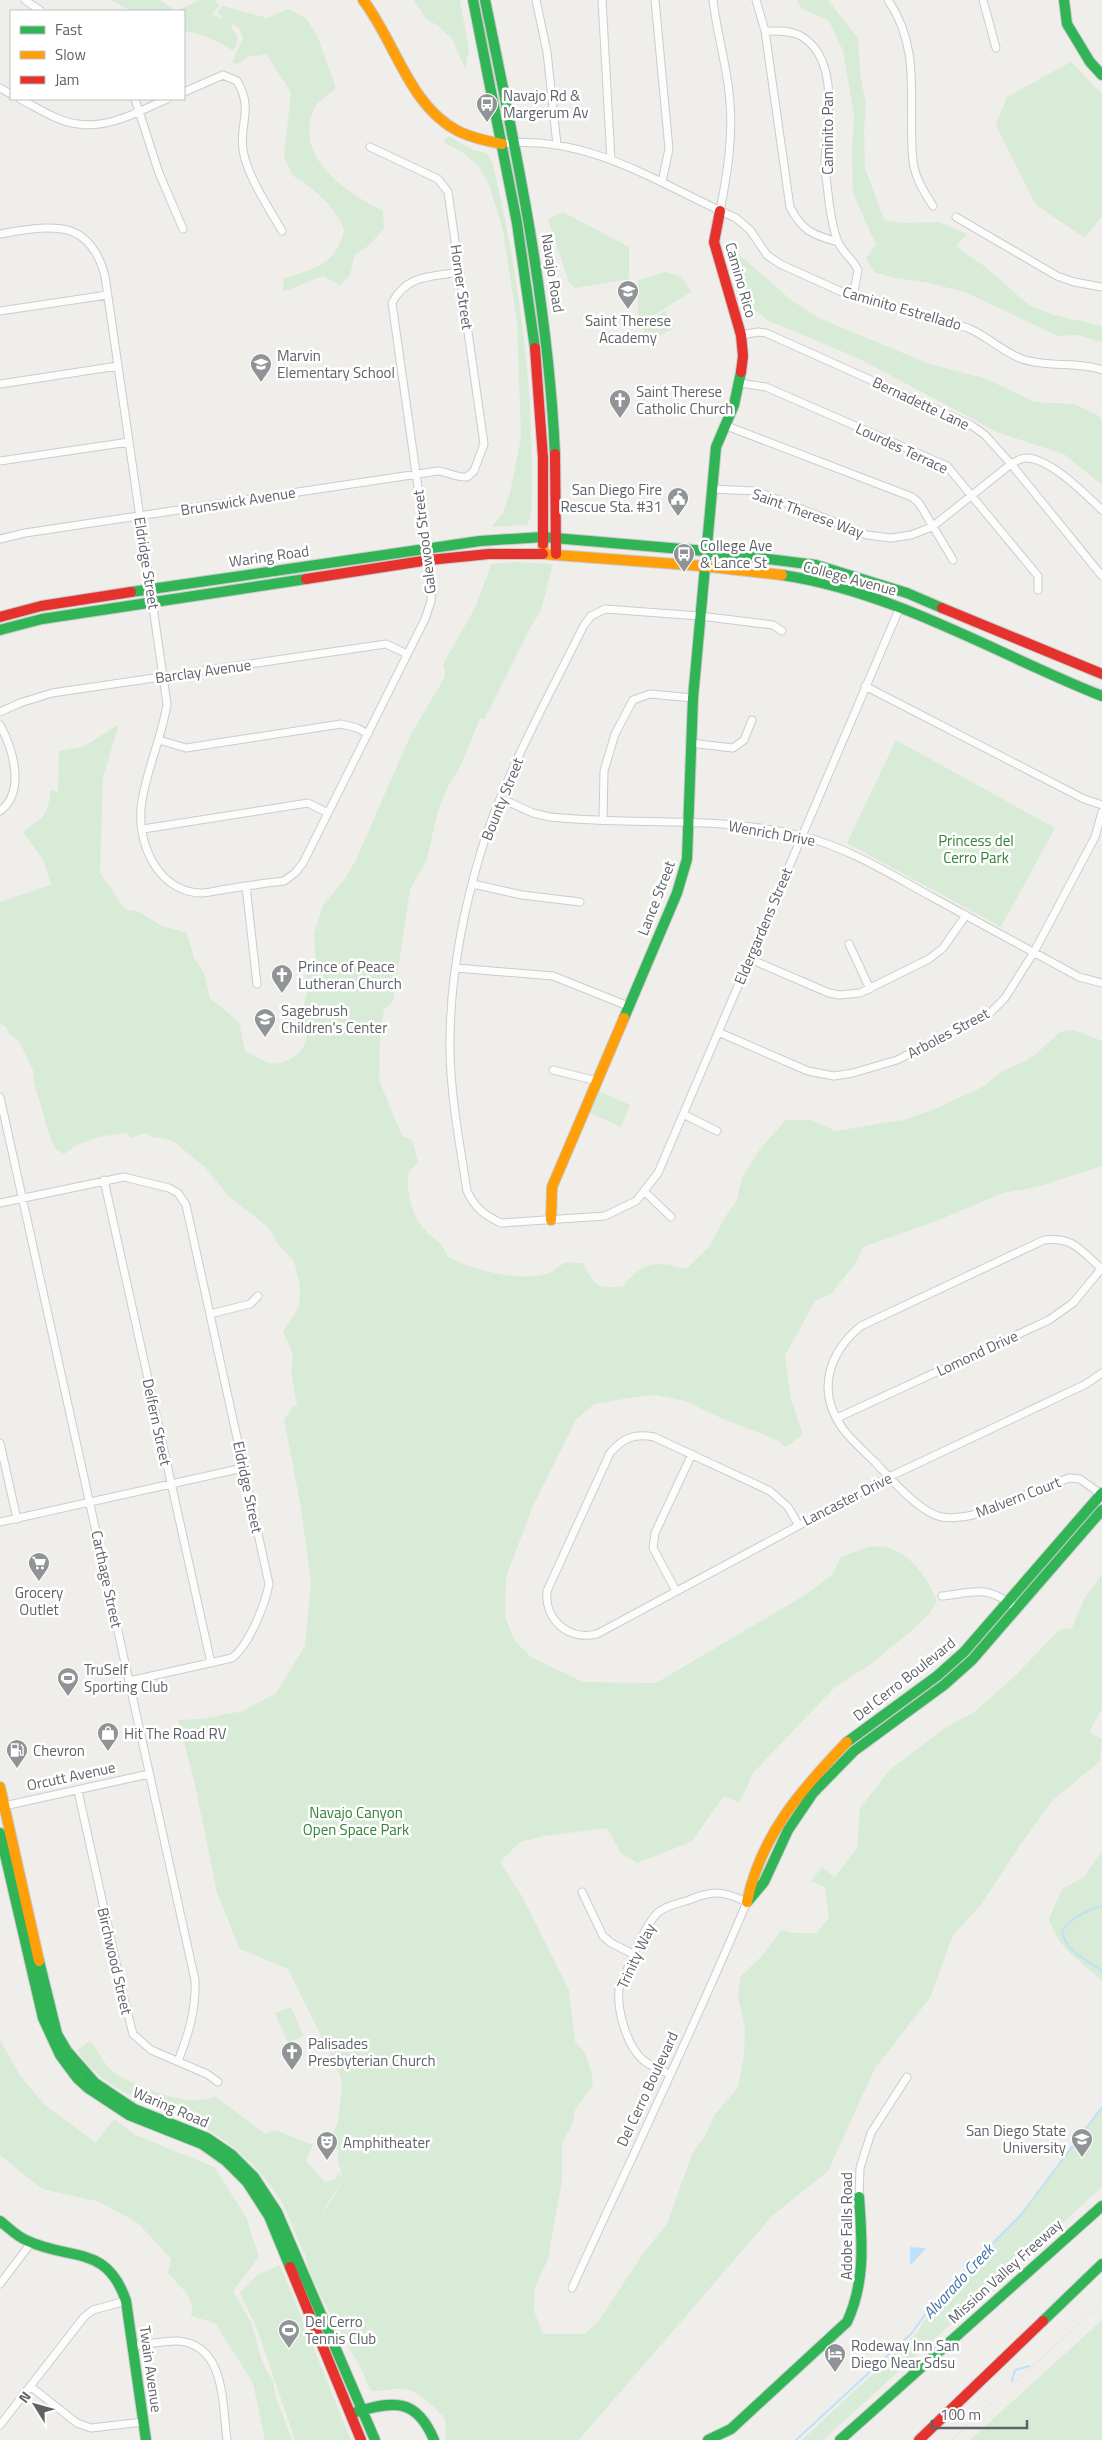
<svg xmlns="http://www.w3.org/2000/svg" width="1102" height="2440" viewBox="0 0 1102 2440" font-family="'Titillium Web',sans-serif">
	<rect width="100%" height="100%" fill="#efeeea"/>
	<path fill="#d8ebd6" d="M111,0H160L176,11L200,0H214L219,5L213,14L222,19L223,17L217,13L222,6L267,18L288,9L306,18L318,38L336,88C330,93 318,101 314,109C293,158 346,192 383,211L384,229L368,246L355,255L350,275L340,285L323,276L283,292L284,278C314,269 336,265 344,231L341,222L328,203L305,183L293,176L284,156L291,92L266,54L247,57L238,64L232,62L243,38L239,28L233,24L231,28C240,36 239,40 233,51C217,40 203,34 184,31V11H131Z
		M414,0H460L469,50L465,69L452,39L437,25L426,19Z
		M797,0H828L858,38L860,73L866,105L864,128L865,168L884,220L901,223L939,222L967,234L956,246L984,266L1029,305L1054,315L1102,326V342L1077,335L1058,336L967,293L930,283L894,278L874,272L866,258L876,245L853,193L852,152L854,115L843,51L829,21L801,8Z
		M1071,62L1102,94V216L1085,238L1036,205L996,125L1007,97Z
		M448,136L473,150L486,153L492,161C520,278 536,398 531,517L527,525L492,527L503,513L510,493L521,438L517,322L503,231L489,184L479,167L465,154L444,142Z
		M563,212L629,247V279L576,288L569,283L548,219Z
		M734,250L791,300L819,318L929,364L984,378L1035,402L1075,404L1100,417L1102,421V485L1064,454L999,433L858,358L769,321L753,309L737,272Z
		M666,272L682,277L691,292L641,323L638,315V280Z
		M665,311L674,328L650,341L641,325Z
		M513,562L553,564L541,611L530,628L484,720L481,718L479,721L459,769L448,786L437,814L427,859L410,890L393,1001L384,1010L380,1034L379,1080L402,1136L412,1140L418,1162L408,1173C407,1195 411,1216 427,1232C437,1242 443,1242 447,1256C471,1270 521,1283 549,1273C555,1271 560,1264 566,1263C571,1262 577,1263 582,1263C596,1285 594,1288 622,1287C644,1261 654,1261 686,1269L710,1246L724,1219L737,1200L742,1177L760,1149L786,1120H811L836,1131L903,1120L935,1109L984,1086L1004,1070L1022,1063L1036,1054L1060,1032L1074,1030L1102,1041V1166L1036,1187L1003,1193L931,1223L863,1247L857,1261L832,1293L815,1301L785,1356L791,1400L803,1434L786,1447L775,1439L723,1419L685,1401L656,1395L635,1397L594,1404L576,1420L533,1506L506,1577L505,1617L515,1641L531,1657L583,1682L656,1683L805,1595L834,1573L840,1557C850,1554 860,1549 870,1547C902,1541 927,1575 937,1601L929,1614L911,1631L871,1664L835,1687L753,1773L744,1794L738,1802L724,1796L691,1842L637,1863L621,1853L607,1828L544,1836L520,1842L500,1862L523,1898L569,1990L575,2042L584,2051L592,2074L593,2084L575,2110L573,2123L562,2143V2180L548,2259L535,2287L534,2311L543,2334H584L598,2322L645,2251L667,2224L692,2154L705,2136L714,2116L738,2087L744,2057L745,2029L738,1997L740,1977L763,1955L781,1930L794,1933H816L829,1918L825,1887L811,1881L822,1867L835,1877L857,1848L860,1808L890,1770L942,1730L974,1712L1014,1677L1059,1630L1072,1628L1084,1599L1102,1574V1709L1089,1732L1102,1739L1100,1761L1052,1801L1018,1848L981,1905L953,1935L930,1998L875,2068L828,2171L772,2216L579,2440H446L445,2418C433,2407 421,2391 403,2389C392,2388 382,2392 371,2391C365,2379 361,2366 354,2356C343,2336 304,2272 305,2251C306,2226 333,2206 340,2183L310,2233L304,2254C296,2236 290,2215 279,2198C262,2170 233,2144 205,2128C160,2103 106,2097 77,2050L90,2041C99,2051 103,2064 114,2072C132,2086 194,2110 214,2096L266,2134L275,2130L313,2145L306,2161L325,2182L335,2179L339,2172L341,2180C343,2168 335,2164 339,2150L328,2144L338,2122L342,2086L340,2076L332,2058L288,1969L240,1949L217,1893L194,1780L178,1720L201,1719L243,1711L276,1693L305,1646L311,1582L301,1508L284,1420L292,1408L297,1405L291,1371L293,1355L283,1331L299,1307L300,1286L294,1261L277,1243L269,1228L228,1196L205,1167L174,1142L164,1138H155L144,1133L132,1138L126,1133L98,1137L75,1146L64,1154L55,1148L49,1134L34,1082L33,1070L19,1041L10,1035L6,1027L0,1024V902L51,885L44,861L23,832C44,817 47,816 51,790L58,792L59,751L85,746L119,724L103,777L100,873L125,909L137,911L162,926L187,933L194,958L204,973L210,998L239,1022L245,1051C253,1054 262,1061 270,1063C286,1066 307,1052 307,1035C307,1030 305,1024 304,1019C302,1007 306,995 310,984L304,982L305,975L314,972L316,961L314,934L323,905L344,880L356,860L411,734L445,677V670L443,666L445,661L476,606L491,564Z
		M896,740L1055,828L1001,927L847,843Z
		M598,1091L630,1105L621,1127L588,1112Z
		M1102,1851V1981C1080,1960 1058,1949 1049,1919L1062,1889L1084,1877Z
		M291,2007L303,2036L288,2043L275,2013Z
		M0,2040L21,2077L46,2106L96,2143L114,2119L135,2135L214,2167L246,2217L259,2257L233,2291L251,2322L262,2362L273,2381L275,2395L292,2440H265L253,2383L215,2323L191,2316C196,2296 180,2288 168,2273L171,2259L139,2224L129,2218L97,2201L42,2189L0,2155Z
		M1102,2107V2187L823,2440H802L917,2333L930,2311L1033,2200Z
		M280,2265L351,2440H295L258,2331L240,2293L257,2275Z
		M1102,2320V2440H970Z"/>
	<path fill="#bfe0f9" d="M910,2247L926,2248L911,2265L910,2264Z"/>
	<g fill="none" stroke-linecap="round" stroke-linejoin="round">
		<path stroke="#bfe0f9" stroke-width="2" d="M1102,1906C1086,1911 1072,1917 1062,1931C1065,1951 1086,1960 1102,1971
			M1012,2381L1015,2370L1029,2366
			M796,2440L912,2333L934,2302L1020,2216L1102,2107"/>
		<g stroke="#cbcccc" stroke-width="9">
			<path id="street" d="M25,0L41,11
				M536,0L547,52L557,145
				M602,0L611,160
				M655,0L669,149L662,182
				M713,0C717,35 728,69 730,103C733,139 727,175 720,211
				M756,0L765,31L790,207C802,231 813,235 838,242
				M888,0C923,51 907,104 913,161C915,178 924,192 933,206
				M983,0L996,48
				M765,31C776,31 788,30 799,35C840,56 828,121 825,159C824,170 827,182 828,193C829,206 833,230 838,242C842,252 853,259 858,270L853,297
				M0,88L11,94
				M184,92L223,75L237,81C254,110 239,122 243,150C247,176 269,208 282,231
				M20,99C38,108 58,122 78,124C109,129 139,111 167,99
				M135,99L159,173L183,229
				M502,144C587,133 661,185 736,218L750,230L767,255L780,264L853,297L968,328C987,336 1003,352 1022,359C1048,368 1077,361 1102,370
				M956,217L1057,276L1074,282L1102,287
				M0,234C49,226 89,216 105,276L167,704C162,737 147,768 142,801C135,839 156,891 200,893C209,893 218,890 227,889C246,886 265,883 284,881L295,873L303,863L425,619L431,601L432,586L392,303C407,274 431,277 460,272
				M0,311L107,295
				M741,335L758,332L766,333L971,425L985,435L1011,464L1102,576
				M740,383L766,387L947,466L1038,576V590
				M0,384L118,366
				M724,425L912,497L919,503L953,560
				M0,461L129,442
				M711,489L756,491L867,535L891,538L911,535L932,527L1011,464C1016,461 1021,458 1026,458C1050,458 1085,494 1102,510
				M0,539L25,533L438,471C448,472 457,478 467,477L474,471L484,444L448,192L438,179L370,147
				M782,631L773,625L700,616L605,609L591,616L584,625C549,696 506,772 482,848C462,914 449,984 450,1052C451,1099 460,1145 467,1191C475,1208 484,1215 501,1223L605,1216L636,1201L658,1173L900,607
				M865,686L1084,799L1102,805
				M0,712L20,703L52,693L386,644L407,654
				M0,725C13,749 26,792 0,811
				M159,740L186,748L341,724L357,728L368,734
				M690,743L733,748L744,740L752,720
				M502,799L533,813L550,817C634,826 719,815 802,836C849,848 890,874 932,897C981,924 1030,950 1079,977L1102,983
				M603,819L604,771L615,734L633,700L650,694L693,698
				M143,829L308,803L328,813
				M473,884L522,895L580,902
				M246,886L257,984
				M849,944L870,989
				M750,959L829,993L839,995L860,993L929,959L943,948L966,915
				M456,968L553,976L628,1006
				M718,1032L808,1071L834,1076L853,1073L897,1060L990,1013L1005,998L1034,952L1095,837L1102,812
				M553,1070L597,1081
				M0,1097L195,1980C196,2010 189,2033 178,2061
				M683,1114L717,1131
				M104,1180L211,1663
				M645,1192L671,1217
				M0,1203L124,1177L169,1188L178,1193L186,1205L269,1584C265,1605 249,1645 232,1658L129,1681
				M210,1314L250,1304L258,1296
				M837,1418L1049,1320L1073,1303L1102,1268
				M0,1443L17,1519
				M1101,1494L1080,1479L1069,1478L973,1515C963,1517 952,1519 942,1517C920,1513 890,1478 875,1462C865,1452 852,1441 843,1429C816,1392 828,1353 861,1326L1044,1240C1073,1236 1081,1251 1102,1269
				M0,1522L243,1468
				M798,1524L788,1507L770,1491L654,1437C634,1433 623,1438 610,1453L547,1591C544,1620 569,1641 597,1634L889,1477L1086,1384L1102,1373
				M676,1591L653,1548L655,1533L692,1454
				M942,1596C977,1592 987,1584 1017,1609
				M78,1791L124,1999L133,2034L151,2050L207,2074L218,2082
				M4,1806L149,1774
				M582,1892L603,1936L611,1943L635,1955
				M859,2197L860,2168L871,2133L907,2077
				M0,2284L31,2243
				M572,2288C631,2159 692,2032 747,1902C723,1891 713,1890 689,1900C680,1903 668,1905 660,1911C646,1920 627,1971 619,1989C617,2010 626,2044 642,2059C649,2066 661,2070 670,2074
				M132,2346C147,2345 164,2340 179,2341C226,2346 222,2404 227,2440
				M30,2386L77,2423L91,2428L143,2422
				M0,2425L84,2317L93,2310L126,2301"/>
		</g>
		<g stroke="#cacacb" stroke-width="12">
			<path id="fast" d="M473,0L517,223L535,348
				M485,0C516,150 548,300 555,454
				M1064,0L1067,24L1090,62L1102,75
				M543,537L705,551L816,565L907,593L942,608
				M782,575C896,592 996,654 1102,696
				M131,592L480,541L543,537
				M0,630L42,619L306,579
				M624,1018L677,893L687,859L693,698L716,447L734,405L741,372
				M847,1742L937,1676L964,1652L1102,1493
				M0,1833L43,2018L60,2055L77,2078L88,2088L129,2115L202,2144L226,2161L247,2182L269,2216L290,2267
				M748,1901L764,1882L788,1830L813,1793L854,1751L944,1685L972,1660L1102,1510
				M39,1961L57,2034L67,2051L95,2083L134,2109L207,2138L232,2155L254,2177L277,2212L375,2440
				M0,2221C9,2228 17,2237 28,2241C71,2261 107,2244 126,2301L146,2440
				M1043,2321L1102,2264
				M356,2412C395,2400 417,2399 434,2440
				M708,2440L731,2429L847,2322C866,2281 862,2241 859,2197
				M840,2440L1102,2206"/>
		</g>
		<g stroke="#cacacb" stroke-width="12">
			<path id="slow" d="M363,0C395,41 409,106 458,131C472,138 487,141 502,144
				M543,544V554L702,566L782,575
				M551,1220L552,1187L624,1018
				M0,1787L39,1961
				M747,1902C761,1835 801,1790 847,1742"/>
		</g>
		<g stroke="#cacacb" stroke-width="12">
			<path id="jam" d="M720,211L714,242L741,335L743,356L741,372
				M535,348L543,458V544
				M555,454L556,554
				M306,579L429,560L489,554H543
				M942,608L1102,674
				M0,617L41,606L131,592
				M290,2267L361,2440
				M919,2440L1043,2321"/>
		</g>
		<use href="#street" stroke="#fdfcfc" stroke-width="7"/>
		<use href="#fast" stroke="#30b455" stroke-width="10"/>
		<use href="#slow" stroke="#ff9f0a" stroke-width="10"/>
		<use href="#jam" stroke="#e5322d" stroke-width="10"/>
		<path stroke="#e4e4e4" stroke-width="1" d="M951,2440L1102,2303"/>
	</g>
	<defs>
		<g id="bus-pin" transform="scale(1.125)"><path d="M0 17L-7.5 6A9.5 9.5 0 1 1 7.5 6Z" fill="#919496" stroke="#fff"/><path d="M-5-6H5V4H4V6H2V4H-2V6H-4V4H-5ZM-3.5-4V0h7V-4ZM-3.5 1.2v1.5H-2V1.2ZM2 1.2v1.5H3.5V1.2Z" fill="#fff"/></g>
		<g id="school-pin" transform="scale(1.125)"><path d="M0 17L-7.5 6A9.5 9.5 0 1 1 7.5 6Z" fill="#919496" stroke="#fff"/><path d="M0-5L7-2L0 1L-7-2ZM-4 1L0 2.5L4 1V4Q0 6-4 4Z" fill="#fff"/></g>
		<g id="church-pin" transform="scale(1.125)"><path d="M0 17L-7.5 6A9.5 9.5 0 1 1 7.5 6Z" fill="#919496" stroke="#fff"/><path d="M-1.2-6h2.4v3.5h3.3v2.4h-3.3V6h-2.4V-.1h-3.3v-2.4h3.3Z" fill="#fff"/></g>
		<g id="civic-pin" transform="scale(1.125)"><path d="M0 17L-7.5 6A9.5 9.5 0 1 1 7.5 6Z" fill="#919496" stroke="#fff"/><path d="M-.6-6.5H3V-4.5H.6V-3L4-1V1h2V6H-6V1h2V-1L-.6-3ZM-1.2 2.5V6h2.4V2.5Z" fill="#fff"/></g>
		<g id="supermarket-pin" transform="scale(1.125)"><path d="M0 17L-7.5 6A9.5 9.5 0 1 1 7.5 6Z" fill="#919496" stroke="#fff"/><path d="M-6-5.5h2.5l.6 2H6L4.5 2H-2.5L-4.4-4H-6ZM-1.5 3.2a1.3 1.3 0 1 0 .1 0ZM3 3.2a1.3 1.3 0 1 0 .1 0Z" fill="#fff"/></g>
		<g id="stadium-pin" transform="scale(1.125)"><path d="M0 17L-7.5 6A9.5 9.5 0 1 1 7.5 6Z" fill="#919496" stroke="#fff"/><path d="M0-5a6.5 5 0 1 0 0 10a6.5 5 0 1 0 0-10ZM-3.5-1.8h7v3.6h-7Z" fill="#fff"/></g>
		<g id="shop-pin" transform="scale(1.125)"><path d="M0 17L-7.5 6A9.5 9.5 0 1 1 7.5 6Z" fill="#919496" stroke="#fff"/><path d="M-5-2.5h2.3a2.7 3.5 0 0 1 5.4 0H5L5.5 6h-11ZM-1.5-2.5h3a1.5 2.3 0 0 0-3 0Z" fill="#fff"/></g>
		<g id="fuel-pin" transform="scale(1.125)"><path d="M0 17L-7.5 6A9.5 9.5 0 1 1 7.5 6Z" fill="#919496" stroke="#fff"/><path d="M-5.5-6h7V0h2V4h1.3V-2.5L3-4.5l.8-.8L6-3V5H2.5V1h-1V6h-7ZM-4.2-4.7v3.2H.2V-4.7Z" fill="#fff"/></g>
		<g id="university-pin" transform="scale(1.125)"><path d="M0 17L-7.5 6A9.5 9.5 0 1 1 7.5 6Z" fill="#919496" stroke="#fff"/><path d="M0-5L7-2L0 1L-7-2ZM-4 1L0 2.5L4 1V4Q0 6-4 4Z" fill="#fff"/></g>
		<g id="theatre-pin" transform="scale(1.125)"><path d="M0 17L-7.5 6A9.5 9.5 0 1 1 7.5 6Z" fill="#919496" stroke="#fff"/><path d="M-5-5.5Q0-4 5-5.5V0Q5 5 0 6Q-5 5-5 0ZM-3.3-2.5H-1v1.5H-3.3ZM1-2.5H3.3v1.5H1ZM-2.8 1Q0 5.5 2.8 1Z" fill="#fff"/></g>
		<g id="hotel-pin" transform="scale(1.125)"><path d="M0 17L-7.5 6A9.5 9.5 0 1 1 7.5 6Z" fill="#919496" stroke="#fff"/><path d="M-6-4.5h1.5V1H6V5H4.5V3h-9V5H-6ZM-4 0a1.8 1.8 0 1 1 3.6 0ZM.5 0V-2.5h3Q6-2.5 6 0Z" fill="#fff"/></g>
	</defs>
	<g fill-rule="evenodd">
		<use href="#bus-pin" x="487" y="104"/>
		<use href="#school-pin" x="628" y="291"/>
		<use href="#school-pin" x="261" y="364"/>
		<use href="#church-pin" x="620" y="400"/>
		<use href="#civic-pin" x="678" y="498"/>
		<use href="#bus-pin" x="684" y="554"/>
		<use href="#church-pin" x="282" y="975"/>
		<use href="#school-pin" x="265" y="1019"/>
		<use href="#supermarket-pin" x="39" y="1563"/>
		<use href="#stadium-pin" x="68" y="1678"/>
		<use href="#shop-pin" x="108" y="1733"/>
		<use href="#fuel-pin" x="17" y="1750"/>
		<use href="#church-pin" x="292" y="2052"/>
		<use href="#university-pin" x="1082" y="2139"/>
		<use href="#theatre-pin" x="327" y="2142"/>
		<use href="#stadium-pin" x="289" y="2330"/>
		<use href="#hotel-pin" x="835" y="2354"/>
	</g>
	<g text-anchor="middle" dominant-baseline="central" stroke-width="5" stroke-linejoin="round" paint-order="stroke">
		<g font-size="15" fill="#5f6368" stroke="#fff" text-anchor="start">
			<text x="503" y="95">Navajo Rd &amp;<tspan x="503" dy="17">Margerum Av</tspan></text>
			<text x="628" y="320" text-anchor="middle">Saint Therese<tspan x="628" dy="17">Academy</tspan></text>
			<text x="277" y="355">Marvin<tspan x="277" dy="17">Elementary School</tspan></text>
			<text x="636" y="391">Saint Therese<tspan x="636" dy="17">Catholic Church</tspan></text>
			<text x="662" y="489" text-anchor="end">San Diego Fire<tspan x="662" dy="17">Rescue Sta. #31</tspan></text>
			<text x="700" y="545">College Ave<tspan x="700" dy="17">&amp; Lance St</tspan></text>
			<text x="298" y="966">Prince of Peace<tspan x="298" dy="17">Lutheran Church</tspan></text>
			<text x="281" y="1010">Sagebrush<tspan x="281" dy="17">Children's Center</tspan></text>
			<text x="39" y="1592" text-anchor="middle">Grocery<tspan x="39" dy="17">Outlet</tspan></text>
			<text x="84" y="1669">TruSelf<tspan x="84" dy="17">Sporting Club</tspan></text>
			<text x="124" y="1733">Hit The Road RV</text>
			<text x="33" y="1750">Chevron</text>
			<text x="308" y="2043">Palisades<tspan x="308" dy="17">Presbyterian Church</tspan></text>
			<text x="1066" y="2130" text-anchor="end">San Diego State<tspan x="1066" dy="17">University</tspan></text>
			<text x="343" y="2142">Amphitheater</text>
			<text x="305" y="2321">Del Cerro<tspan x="305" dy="17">Tennis Club</tspan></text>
			<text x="851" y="2345">Rodeway Inn San<tspan x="851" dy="17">Diego Near Sdsu</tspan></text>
		</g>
		<g font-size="15" fill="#5f6368" stroke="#fff">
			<text transform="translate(827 133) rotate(-90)">Caminito Pan</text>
			<text transform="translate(553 273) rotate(81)">Navajo Road</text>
			<text transform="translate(741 280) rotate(74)">Camino Rico</text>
			<text transform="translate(462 287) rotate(82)">Horner Street</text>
			<text transform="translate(902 308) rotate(16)">Caminito Estrellado</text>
			<text transform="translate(921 403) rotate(25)">Bernadette Lane</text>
			<text transform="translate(902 448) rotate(25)">Lourdes Terrace</text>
			<text transform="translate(238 501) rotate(-9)">Brunswick Avenue</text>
			<text transform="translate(808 513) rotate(20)">Saint Therese Way</text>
			<text transform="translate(424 542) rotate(-97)">Galewood Street</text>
			<text transform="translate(269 556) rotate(-8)">Waring Road</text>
			<text transform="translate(147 563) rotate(81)">Eldridge Street</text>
			<text transform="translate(850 578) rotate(15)">College Avenue</text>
			<text transform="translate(203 671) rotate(-8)">Barclay Avenue</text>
			<text transform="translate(502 799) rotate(-68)">Bounty Street</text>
			<text transform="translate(772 833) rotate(10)">Wenrich Drive</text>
			<text transform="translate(656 898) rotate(-69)">Lance Street</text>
			<text transform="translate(763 926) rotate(-67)">Eldergardens Street</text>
			<text transform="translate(948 1033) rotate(-28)">Arboles Street</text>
			<text transform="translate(977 1353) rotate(-25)">Lomond Drive</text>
			<text transform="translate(157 1422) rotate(78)">Delfern Street</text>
			<text transform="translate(248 1487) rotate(78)">Eldridge Street</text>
			<text transform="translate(1018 1497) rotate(-21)">Malvern Court</text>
			<text transform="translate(847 1499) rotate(-27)">Lancaster Drive</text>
			<text transform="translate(107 1579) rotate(78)">Carthage Street</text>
			<text transform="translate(904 1679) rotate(-38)">Del Cerro Boulevard</text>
			<text transform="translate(71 1776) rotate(-12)">Orcutt Avenue</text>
			<text transform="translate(636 1956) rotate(-65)">Trinity Way</text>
			<text transform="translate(115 1961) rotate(77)">Birchwood Street</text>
			<text transform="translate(647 2089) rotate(-65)">Del Cerro Boulevard</text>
			<text transform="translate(171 2107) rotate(23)">Waring Road</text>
			<text transform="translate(846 2226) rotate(-90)">Adobe Falls Road</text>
			<text transform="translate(1005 2271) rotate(-42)">Mission Valley Freeway</text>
			<text transform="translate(151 2369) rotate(82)">Twain Avenue</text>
		</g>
		<g font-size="15" fill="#348238" stroke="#fff">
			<text x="976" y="840">Princess del<tspan x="976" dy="17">Cerro Park</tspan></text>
			<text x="356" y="1812">Navajo Canyon<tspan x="356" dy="17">Open Space Park</tspan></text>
		</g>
		<g font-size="16" font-style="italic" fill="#4174aa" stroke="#fff">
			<text transform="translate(958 2281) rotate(-47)">Alvarado Creek</text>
		</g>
	</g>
	<rect x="10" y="10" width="175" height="90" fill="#ffffff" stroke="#bfc1c3"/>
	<rect x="20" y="26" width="25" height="8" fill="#30b455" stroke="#bfc1c3"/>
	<text x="55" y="35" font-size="15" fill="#5f6368">Fast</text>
	<rect x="20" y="51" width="25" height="8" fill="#ff9f0a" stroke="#bfc1c3"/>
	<text x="55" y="60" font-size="15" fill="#5f6368">Slow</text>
	<rect x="20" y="76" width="25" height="8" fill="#e5322d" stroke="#bfc1c3"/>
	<text x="55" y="85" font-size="15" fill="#5f6368">Jam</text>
	<g transform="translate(35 2405) rotate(307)" stroke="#ffffff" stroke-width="4" paint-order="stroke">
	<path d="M0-4L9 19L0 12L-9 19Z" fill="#5f6368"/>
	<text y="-8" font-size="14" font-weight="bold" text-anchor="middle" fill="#5f6368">N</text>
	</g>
	<path d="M932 2420v8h95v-8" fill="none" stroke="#5f6368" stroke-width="2.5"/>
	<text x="940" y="2420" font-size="15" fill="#5f6368" stroke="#ffffff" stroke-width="4" paint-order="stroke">100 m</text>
</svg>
